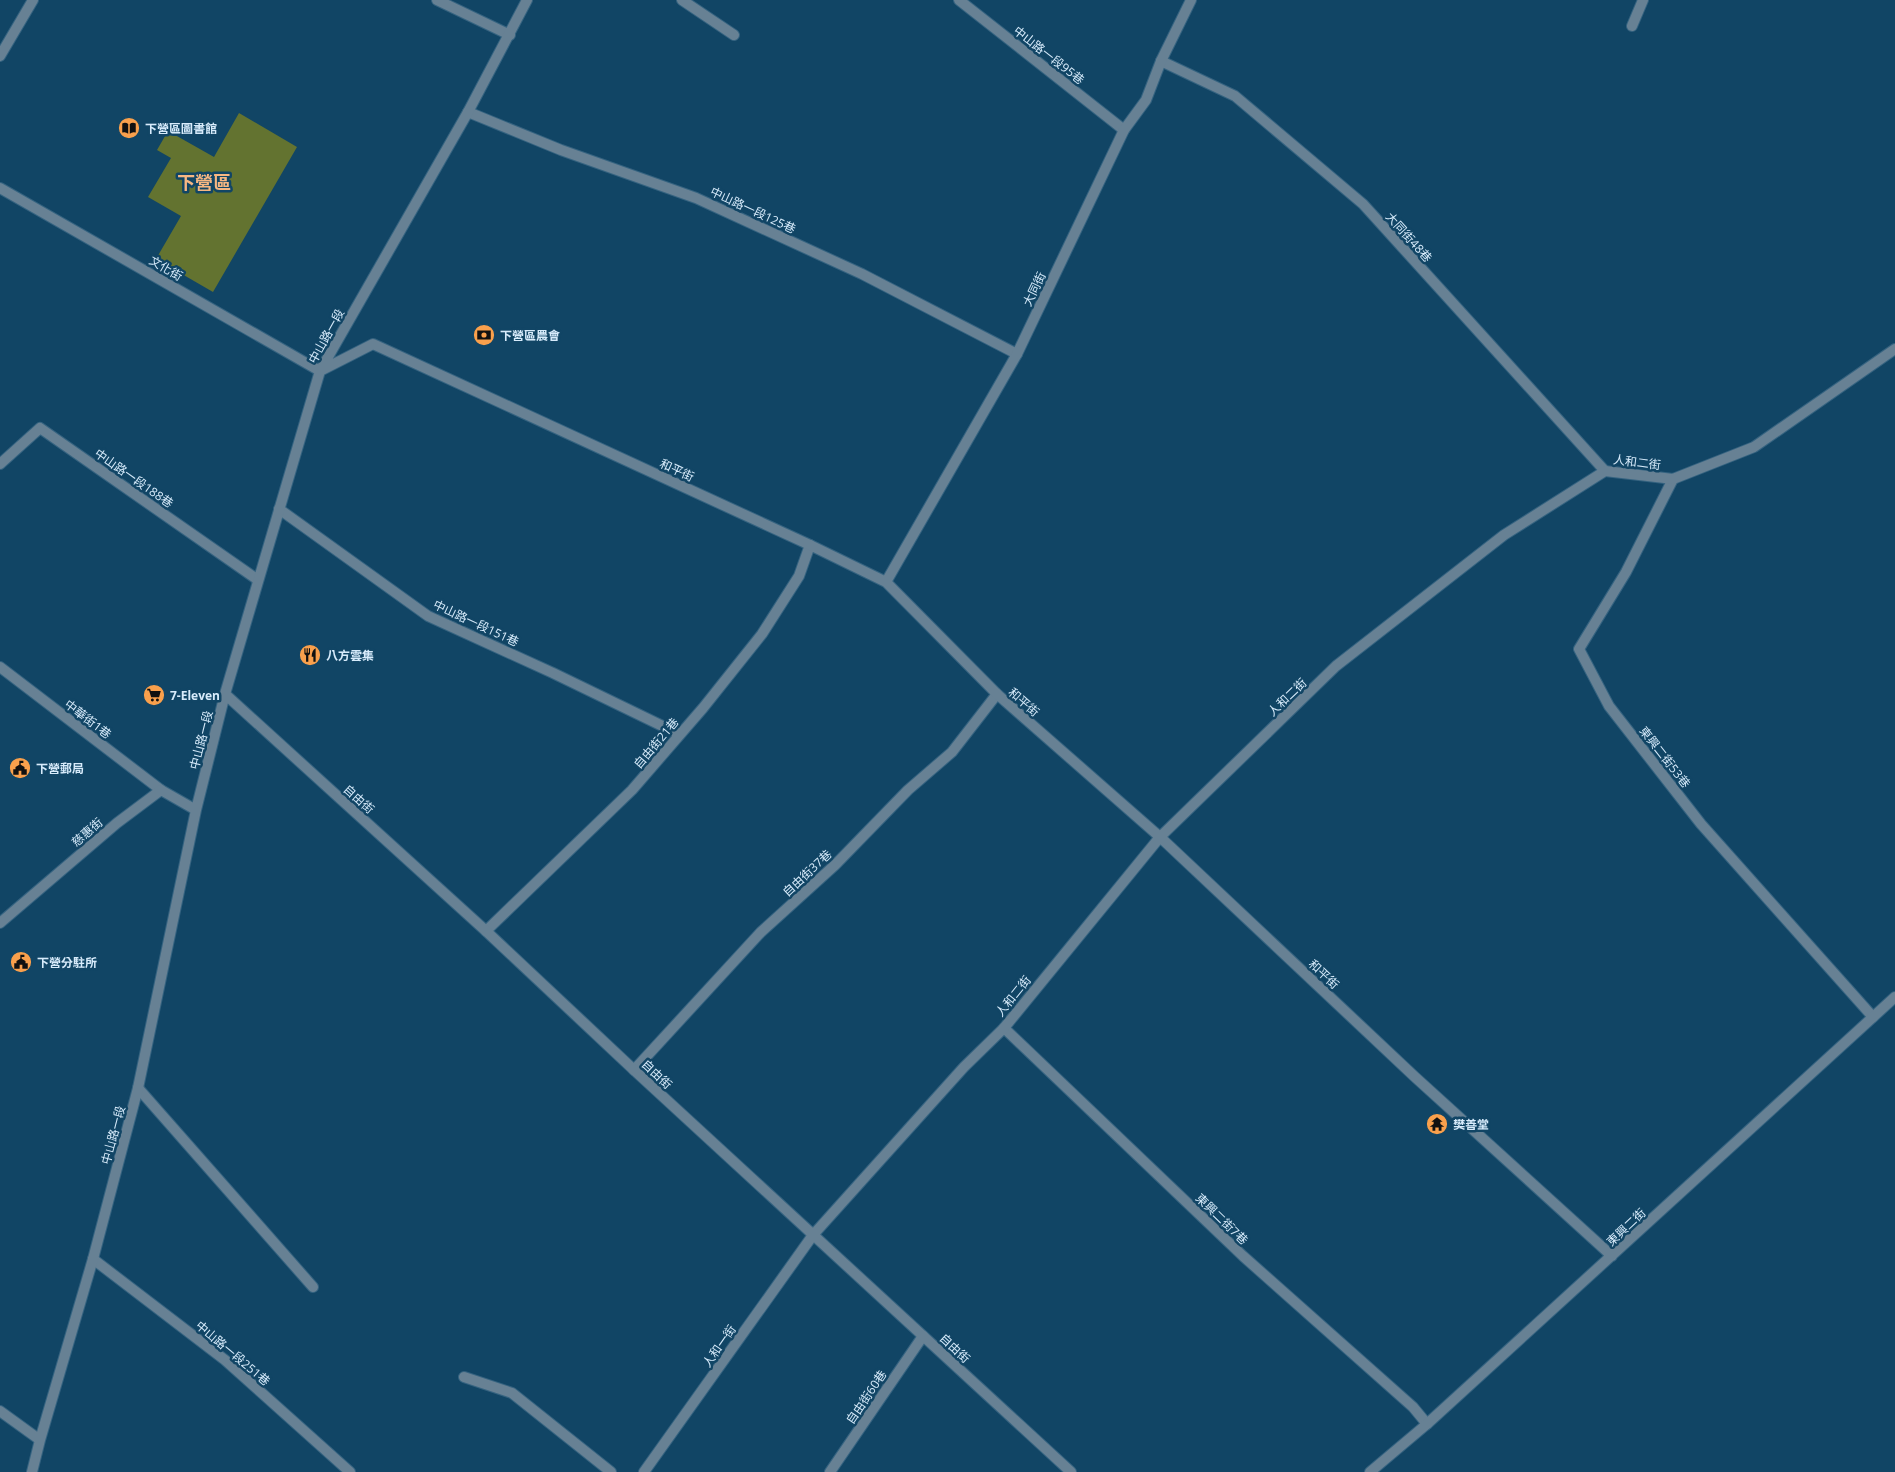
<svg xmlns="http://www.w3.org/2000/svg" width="1895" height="1472" viewBox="0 0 1895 1472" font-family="'Open Sans','Noto Sans TC',sans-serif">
	<rect width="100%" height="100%" fill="#114565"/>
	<path fill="#637330" d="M239,113L297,147L213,292L156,259L181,216L148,197L171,158L157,150L168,131L214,157Z"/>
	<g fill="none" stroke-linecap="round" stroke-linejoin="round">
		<g stroke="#356380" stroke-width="12">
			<path id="service" d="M437,0L510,35
				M682,0L734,35
				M959,0L1124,130
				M1632,26L1643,0
				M1161,61L1235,96L1363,204L1605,471
				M468,112L561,150L696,198L862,274L1017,354
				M0,464L40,428L258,580
				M1673,479L1626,572L1579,649L1609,706L1701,824L1873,1017
				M279,509L428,616L553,673L679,734
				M0,667L161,790
				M486,931L632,790L703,708L762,634L799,576L810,545
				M1004,1028L1243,1256L1413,1407L1427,1424
				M634,1070L761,932L835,865L908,790L952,752L997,694
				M138,1088L313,1287
				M93,1259L225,1360L350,1472
				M464,1377L512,1393L611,1472
				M830,1472L923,1336"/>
		</g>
		<g stroke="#356380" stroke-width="12">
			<path id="minor" d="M0,56L33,0
				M0,188L320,371
				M320,371L373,344L810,545L886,582L997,694L1160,837L1415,1077L1612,1256
				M886,582L1017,354L1124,130L1146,100L1161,61L1191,0
				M225,694L486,931L634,1070L1071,1472
				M0,923L117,823L161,790L196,810
				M0,1411L40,1440
				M32,1472L40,1440L93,1259L138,1088L196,810L225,694L320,371L468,112L527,0
				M644,1472L813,1235L964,1067L1004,1028L1160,837L1336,666L1504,535L1605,471L1673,479L1754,447L1895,349
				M1370,1472L1427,1424L1895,997"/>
		</g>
		<use href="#service" stroke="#678194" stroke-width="10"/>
		<use href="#minor" stroke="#678194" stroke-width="10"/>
	</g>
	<defs>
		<g id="library-disc" transform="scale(1.125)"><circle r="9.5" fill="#f9a04c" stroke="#114565"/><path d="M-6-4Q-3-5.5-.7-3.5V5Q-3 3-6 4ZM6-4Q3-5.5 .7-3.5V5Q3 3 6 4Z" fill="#111"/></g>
		<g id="bank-disc" transform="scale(1.125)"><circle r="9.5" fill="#f9a04c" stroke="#114565"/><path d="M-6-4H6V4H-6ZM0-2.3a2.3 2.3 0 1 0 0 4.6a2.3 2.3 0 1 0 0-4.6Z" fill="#111"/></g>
		<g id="restaurant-disc" transform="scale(1.125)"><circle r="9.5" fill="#f9a04c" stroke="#114565"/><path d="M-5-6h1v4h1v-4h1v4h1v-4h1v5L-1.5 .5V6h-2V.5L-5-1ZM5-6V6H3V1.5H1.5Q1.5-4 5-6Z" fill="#111"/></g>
		<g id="supermarket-disc" transform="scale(1.125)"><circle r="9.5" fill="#f9a04c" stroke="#114565"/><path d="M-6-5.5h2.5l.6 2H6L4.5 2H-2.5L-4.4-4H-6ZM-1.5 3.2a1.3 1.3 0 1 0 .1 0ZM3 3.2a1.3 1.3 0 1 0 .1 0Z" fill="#111"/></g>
		<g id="civic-disc" transform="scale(1.125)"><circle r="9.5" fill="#f9a04c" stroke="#114565"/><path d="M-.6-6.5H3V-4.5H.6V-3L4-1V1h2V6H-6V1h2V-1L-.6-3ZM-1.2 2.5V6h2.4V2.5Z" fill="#111"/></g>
		<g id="temple-disc" transform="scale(1.125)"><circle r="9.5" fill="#f9a04c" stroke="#114565"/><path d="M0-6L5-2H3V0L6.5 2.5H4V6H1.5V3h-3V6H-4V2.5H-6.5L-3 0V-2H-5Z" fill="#111"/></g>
	</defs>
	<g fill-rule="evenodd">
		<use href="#library-disc" x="129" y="128"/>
		<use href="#bank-disc" x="484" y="335"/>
		<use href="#restaurant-disc" x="310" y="655"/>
		<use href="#supermarket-disc" x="154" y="695"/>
		<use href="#civic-disc" x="20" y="768"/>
		<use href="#civic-disc" x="21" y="962"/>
		<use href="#temple-disc" x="1437" y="1124"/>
	</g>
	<g text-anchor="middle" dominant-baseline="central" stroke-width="5" stroke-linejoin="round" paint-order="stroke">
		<g font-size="12" fill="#d7ebfb" stroke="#114565">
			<text transform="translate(1049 55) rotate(38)">中山路一段95巷</text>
			<text transform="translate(753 210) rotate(25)">中山路一段125巷</text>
			<text transform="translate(1409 237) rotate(48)">大同街48巷</text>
			<text transform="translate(166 268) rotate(30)">文化街</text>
			<text transform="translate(1034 289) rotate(-64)">大同街</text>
			<text transform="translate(326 336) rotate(-61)">中山路一段</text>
			<text transform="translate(1637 462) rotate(7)">人和二街</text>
			<text transform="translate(677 470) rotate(25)">和平街</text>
			<text transform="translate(134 478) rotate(35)">中山路一段188巷</text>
			<text transform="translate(476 623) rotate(25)">中山路一段151巷</text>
			<text transform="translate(1287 697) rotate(-44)">人和二街</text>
			<text transform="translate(1024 702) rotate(41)">和平街</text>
			<text transform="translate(88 719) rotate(37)">中華街1巷</text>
			<text transform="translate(201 740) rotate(-76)">中山路一段</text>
			<text transform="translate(656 743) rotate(-50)">自由街21巷</text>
			<text transform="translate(1665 757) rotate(52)">東興二街53巷</text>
			<text transform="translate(359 799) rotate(42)">自由街</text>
			<text transform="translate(87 832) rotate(-41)">慈惠街</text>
			<text transform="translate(807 873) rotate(-43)">自由街37巷</text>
			<text transform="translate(1324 974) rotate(43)">和平街</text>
			<text transform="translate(1013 996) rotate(-51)">人和二街</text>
			<text transform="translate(657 1074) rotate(43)">自由街</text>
			<text transform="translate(113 1135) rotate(-75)">中山路一段</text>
			<text transform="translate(1222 1219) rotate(44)">東興二街7巷</text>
			<text transform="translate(1626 1227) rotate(-43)">東興二街</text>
			<text transform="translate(719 1346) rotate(-55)">人和一街</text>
			<text transform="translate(955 1348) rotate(43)">自由街</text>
			<text transform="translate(233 1353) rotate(40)">中山路一段251巷</text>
			<text transform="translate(866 1397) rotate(-56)">自由街60巷</text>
		</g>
		<g font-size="12" font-weight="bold" fill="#d7ebfb" stroke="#114565" text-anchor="start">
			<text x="145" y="128">下營區圖書館</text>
			<text x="500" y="335">下營區農會</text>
			<text x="326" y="655">八方雲集</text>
			<text x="170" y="695">7-Eleven</text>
			<text x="36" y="768">下營郵局</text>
			<text x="37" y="962">下營分駐所</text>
			<text x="1453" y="1124">樊善堂</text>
		</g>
		<g font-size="18" font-weight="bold" fill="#f6b782" stroke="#114565">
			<text x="204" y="182">下營區</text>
		</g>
	</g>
</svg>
